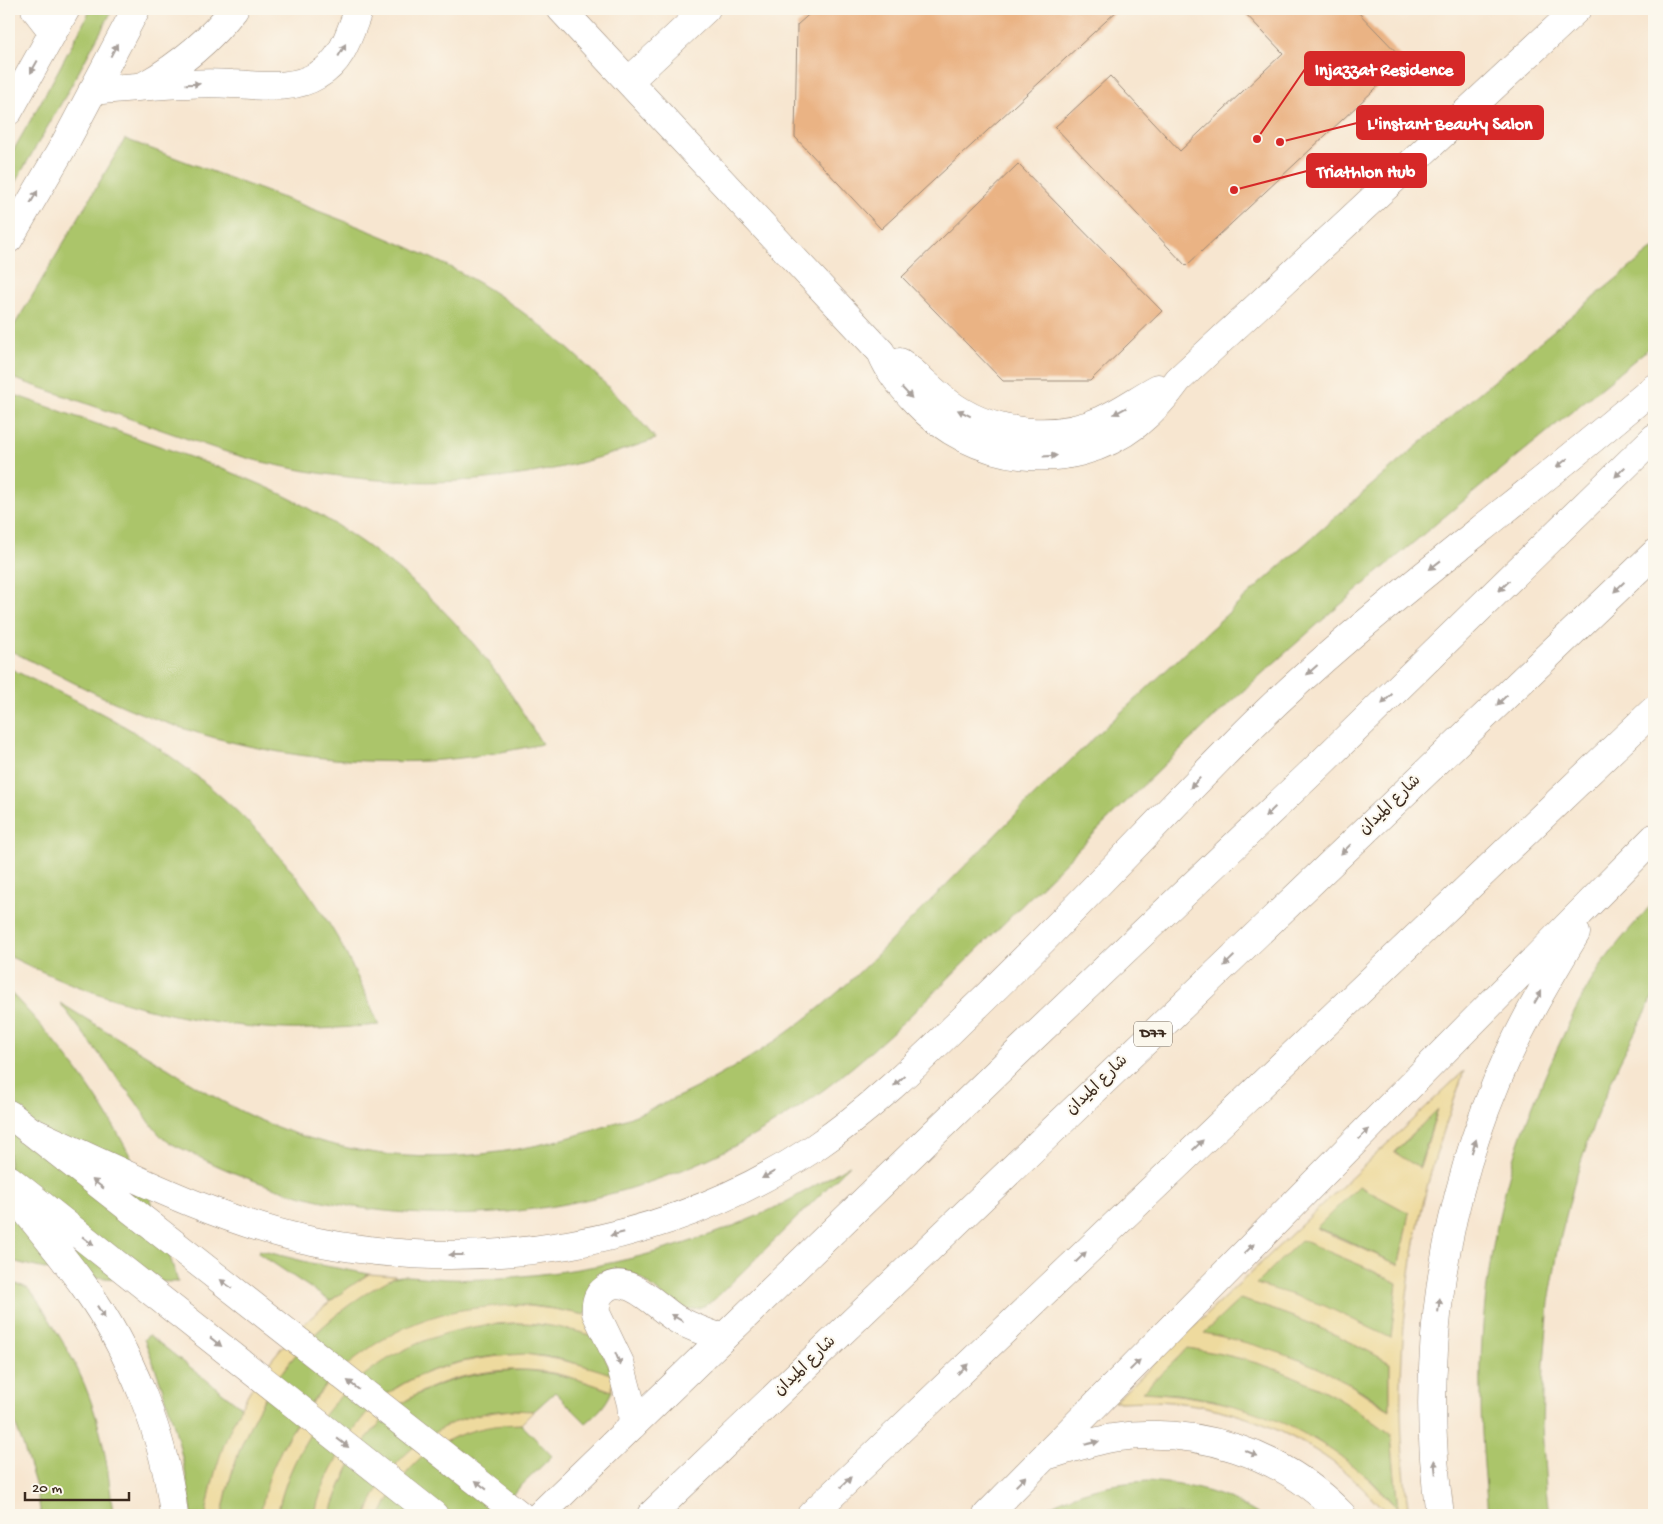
<svg xmlns="http://www.w3.org/2000/svg" width="1663" height="1524" viewBox="0 0 1663 1524" font-family="'Gochi Hand','Playpen Sans Arabic',sans-serif">
	<rect width="100%" height="100%" fill="#fbf7ec"/>
	<filter id="ink" filterUnits="userSpaceOnUse"><feTurbulence type="fractalNoise" baseFrequency=".02" numOctaves="2"/><feDisplacementMap in="SourceGraphic" scale="10" xChannelSelector="R" yChannelSelector="G"/><feConvolveMatrix kernelMatrix="1 2 1 2 8 2 1 2 1" color-interpolation-filters="sRGB"/></filter>
	<filter id="wash" filterUnits="userSpaceOnUse"><feTurbulence type="fractalNoise" baseFrequency=".0096" numOctaves="4" result="noise"/><feDisplacementMap in="SourceGraphic" scale="20" xChannelSelector="R" yChannelSelector="G"/><feGaussianBlur stdDeviation="1.12" result="paint"/><feColorMatrix in="noise" values="0 0 0 0 0 0 0 0 0 0 0 0 0 0 0 0 0 1.4 0 .05"/><feComposite in="paint" operator="in"/></filter>
	<g filter="url(#wash)">
		<rect width="100%" height="100%" fill="#f7e6d0"/>
		<path fill="#abc56b" stroke="#737844" d="M91,9H113L66,95L9,193V158L51,84Z
			M125,139C184,161 243,183 302,205C358,226 413,247 465,275C540,317 601,375 656,439C621,451 585,463 548,470C455,489 359,484 267,463C231,455 197,442 162,430C111,412 60,394 9,377V334L34,293Z
			M1654,248V344C1503,469 1349,591 1205,726C1127,799 1053,875 977,950C918,1008 859,1069 789,1114C667,1195 514,1229 369,1209C307,1201 245,1181 189,1152C181,1148 170,1144 163,1138C152,1128 142,1110 133,1098C108,1066 84,1034 60,1003C96,1025 133,1047 169,1069C197,1087 225,1104 255,1118C303,1139 355,1153 407,1156C552,1165 714,1096 824,1004C854,979 882,950 909,922C942,889 974,857 1006,824C1066,763 1129,705 1191,647C1342,508 1495,377 1654,248Z
			M9,393C61,411 113,430 165,448C209,464 254,479 295,501C368,540 438,596 488,662C508,688 525,716 542,744C504,752 465,759 426,761C328,765 237,750 145,715C98,697 54,672 9,650Z
			M9,668C47,687 87,704 124,726C210,777 287,850 337,937C353,966 366,995 379,1025C341,1028 303,1031 265,1028C173,1021 91,997 9,956Z
			M1654,902V996L1619,1063L1595,1120L1575,1180L1560,1240L1549,1302L1544,1364L1542,1427L1546,1489L1549,1515H1488C1485,1476 1481,1437 1481,1398C1479,1320 1491,1234 1514,1159C1524,1125 1538,1092 1552,1060C1568,1025 1583,991 1605,960C1620,939 1637,921 1654,902Z
			M9,991C68,1052 111,1111 146,1189C159,1219 168,1251 178,1282C120,1281 64,1276 9,1260Z
			M1438,1108L1419,1168L1394,1153Z
			M850,1165L716,1298C670,1336 655,1263 612,1272L585,1315C564,1311 542,1306 521,1305C511,1305 500,1307 491,1308C478,1309 465,1309 453,1312C379,1330 314,1381 281,1450C271,1471 266,1493 260,1515H222C237,1429 279,1358 349,1305C361,1296 381,1281 396,1277C405,1274 436,1279 447,1279C472,1280 497,1279 522,1276C603,1269 682,1249 757,1216C789,1202 819,1183 850,1165Z
			M1359,1186L1409,1213L1399,1265L1344,1239L1315,1227Z
			M1301,1240L1365,1267L1397,1283L1391,1339C1347,1315 1304,1298 1255,1284Z
			M259,1250L315,1264L369,1274L330,1301L258,1253Z
			M9,1282C14,1284 22,1285 27,1288C34,1293 50,1320 55,1329C95,1392 106,1442 113,1515H41L36,1487L23,1445L9,1407Z
			M1240,1299C1294,1315 1341,1335 1390,1363V1410L1362,1391L1332,1375L1301,1360L1203,1333Z
			M525,1323L560,1327L595,1336L613,1375C594,1369 574,1362 555,1358C503,1347 421,1364 381,1399C373,1406 368,1420 363,1428C347,1456 331,1484 315,1511V1515H277C296,1424 363,1354 453,1331C477,1325 501,1324 525,1323Z
			M149,1335L241,1407C224,1442 212,1476 206,1515H192C185,1454 167,1396 144,1339Z
			M1188,1348C1271,1361 1323,1383 1391,1434L1398,1509L1373,1482L1345,1460L1315,1439L1214,1400L1177,1394L1141,1392Z
			M523,1370C558,1373 579,1379 612,1391C606,1405 597,1414 586,1423L555,1392L534,1411L511,1410L488,1412L425,1438L407,1453L392,1469L379,1489L367,1515H330C341,1482 354,1451 378,1425C382,1420 386,1415 391,1411C429,1382 477,1371 523,1370Z
			M501,1424H521L552,1456L491,1515H381C405,1461 442,1433 501,1424Z
			M1148,1481C1190,1485 1223,1492 1259,1515H1034C1072,1492 1103,1484 1148,1481Z"/>
		<path fill="#eeda9e" stroke="#94825e" fill-rule="evenodd" d="M1464,1071C1451,1110 1437,1148 1427,1187C1400,1294 1394,1406 1409,1515H1389C1371,1497 1354,1478 1334,1463C1282,1425 1216,1402 1152,1401C1140,1401 1127,1402 1114,1402ZM1438,1109L1420,1168H1419L1394,1152ZM1359,1186L1409,1213L1399,1265L1316,1228ZM1301,1240L1365,1267L1397,1283L1391,1338L1325,1306L1290,1294L1256,1284ZM1240,1299C1294,1315 1341,1335 1390,1363V1410C1370,1399 1352,1384 1331,1374C1291,1354 1248,1342 1204,1333ZM1188,1348C1271,1361 1323,1383 1391,1434L1398,1508C1389,1501 1382,1492 1374,1484C1365,1475 1354,1467 1344,1459C1283,1414 1218,1396 1142,1392Z
			M369,1274L396,1276C301,1325 240,1410 222,1515H206C223,1407 278,1332 369,1274Z
			M520,1305L553,1309L585,1315L595,1336C572,1330 548,1324 524,1323C405,1321 302,1398 277,1515H260C263,1503 265,1490 269,1478C299,1397 370,1328 456,1311C477,1307 499,1306 520,1305Z
			M524,1354C555,1358 583,1364 613,1375L612,1391C592,1384 573,1377 553,1373C499,1363 434,1377 391,1411C386,1415 382,1421 378,1425C354,1451 341,1482 330,1515H315C318,1497 326,1478 335,1462C346,1440 361,1416 380,1400C419,1367 474,1357 524,1354Z
			M511,1410L534,1411L521,1424C454,1425 408,1454 381,1515H367C381,1470 421,1433 465,1418C480,1413 496,1412 511,1410Z"/>
		<g id="blocks">
			<path fill="#eab384" d="M815,9H1119L881,229L795,137L797,25Z
				M1241,9H1355L1405,61L1186,266L1055,127L1110,76L1180,151L1283,53Z
				M1018,164L1162,311L1090,381H1003L902,277Z"/>
		</g>
	</g>
	<g filter="url(#ink)">
		<use href="#blocks" fill-opacity="0" stroke="#987" stroke-width="1"/>
		<g fill="none" stroke-linecap="round" stroke-linejoin="round">
			<g stroke="#987" stroke-width="29">
				<path id="minor" d="M35,9L53,32
					M561,9L881,352C889,372 901,386 916,402C972,462 1069,477 1137,424C1153,411 1166,397 1178,380L1577,9
					M629,81L706,9
					M145,85C180,65 209,41 234,9
					M92,91C123,88 155,85 187,84C202,83 217,83 232,84C261,85 292,91 318,75C343,61 349,34 359,9
					M9,111L66,9
					M9,239L64,145L136,9
					M900,362C920,376 935,395 956,408C997,435 1057,440 1102,420C1122,411 1139,398 1158,388
					M633,1425L631,1404L620,1363L596,1313C595,1304 597,1295 605,1289C627,1271 659,1309 678,1320C692,1327 707,1333 722,1338"/>
			</g>
			<g stroke="#987" stroke-width="29">
				<path id="major" d="M9,1114L520,1515
					M29,1130C116,1169 210,1218 303,1239C477,1277 665,1247 814,1148C870,1110 915,1066 963,1019C1056,931 1143,836 1233,745C1316,660 1409,587 1501,513C1553,472 1604,430 1654,388
					M9,1179L434,1515
					M14,1196C37,1226 62,1255 84,1286C130,1350 165,1437 174,1515
					M1049,1455C1070,1449 1090,1442 1112,1438C1196,1425 1283,1453 1342,1515
					M540,1515L1018,1052L1313,771L1654,438
					M651,1515L1654,554
					M811,1515L1654,710
					M987,1515L1654,838
					M1440,1515C1418,1361 1443,1197 1508,1056C1528,1013 1552,973 1576,933"/>
			</g>
			<use href="#minor" stroke="#fff" stroke-width="28"/>
			<use href="#major" stroke="#fff" stroke-width="28"/>
		</g>
		<defs><path id="oneway-solid" d="M-6-.8H1V-3.2L6.5 0L1 3.2V.8H-6Z" transform="scale(1.25)"/></defs>
		<g fill="#a79f9a">
			<use href="#oneway-solid" transform="translate(114 50) rotate(-62)"/>
			<use href="#oneway-solid" transform="translate(342 50) rotate(-60)"/>
			<use href="#oneway-solid" transform="translate(34 67) rotate(119)"/>
			<use href="#oneway-solid" transform="translate(193 84) rotate(-1)"/>
			<use href="#oneway-solid" transform="translate(34 197) rotate(-60)"/>
			<use href="#oneway-solid" transform="translate(907 393) rotate(47)"/>
			<use href="#oneway-solid" transform="translate(1120 411) rotate(152)"/>
			<use href="#oneway-solid" transform="translate(964 413) rotate(-154)"/>
			<use href="#oneway-solid" transform="translate(1050 456) rotate(-4)"/>
			<use href="#oneway-solid" transform="translate(1562 463) rotate(141)"/>
			<use href="#oneway-solid" transform="translate(1620 472) rotate(135)"/>
			<use href="#oneway-solid" transform="translate(1435 565) rotate(142)"/>
			<use href="#oneway-solid" transform="translate(1504 586) rotate(136)"/>
			<use href="#oneway-solid" transform="translate(1619 587) rotate(136)"/>
			<use href="#oneway-solid" transform="translate(1312 670) rotate(138)"/>
			<use href="#oneway-solid" transform="translate(1387 699) rotate(136)"/>
			<use href="#oneway-solid" transform="translate(1502 700) rotate(136)"/>
			<use href="#oneway-solid" transform="translate(1195 783) rotate(134)"/>
			<use href="#oneway-solid" transform="translate(1270 812) rotate(136)"/>
			<use href="#oneway-solid" transform="translate(1346 849) rotate(136)"/>
			<use href="#oneway-solid" transform="translate(1229 961) rotate(136)"/>
			<use href="#oneway-solid" transform="translate(1538 997) rotate(-60)"/>
			<use href="#oneway-solid" transform="translate(899 1081) rotate(137)"/>
			<use href="#oneway-solid" transform="translate(1364 1134) rotate(-45)"/>
			<use href="#oneway-solid" transform="translate(1198 1145) rotate(-44)"/>
			<use href="#oneway-solid" transform="translate(1474 1146) rotate(-72)"/>
			<use href="#oneway-solid" transform="translate(768 1175) rotate(151)"/>
			<use href="#oneway-solid" transform="translate(98 1184) rotate(-142)"/>
			<use href="#oneway-solid" transform="translate(617 1234) rotate(166)"/>
			<use href="#oneway-solid" transform="translate(88 1241) rotate(38)"/>
			<use href="#oneway-solid" transform="translate(1249 1249) rotate(-45)"/>
			<use href="#oneway-solid" transform="translate(456 1255) rotate(-180)"/>
			<use href="#oneway-solid" transform="translate(1081 1257) rotate(-44)"/>
			<use href="#oneway-solid" transform="translate(226 1284) rotate(-142)"/>
			<use href="#oneway-solid" transform="translate(1439 1305) rotate(-83)"/>
			<use href="#oneway-solid" transform="translate(101 1312) rotate(58)"/>
			<use href="#oneway-solid" transform="translate(677 1318) rotate(-150)"/>
			<use href="#oneway-solid" transform="translate(216 1342) rotate(38)"/>
			<use href="#oneway-solid" transform="translate(618 1359) rotate(68)"/>
			<use href="#oneway-solid" transform="translate(1135 1365) rotate(-45)"/>
			<use href="#oneway-solid" transform="translate(963 1369) rotate(-44)"/>
			<use href="#oneway-solid" transform="translate(353 1385) rotate(-142)"/>
			<use href="#oneway-solid" transform="translate(343 1443) rotate(38)"/>
			<use href="#oneway-solid" transform="translate(1092 1443) rotate(-13)"/>
			<use href="#oneway-solid" transform="translate(1251 1453) rotate(23)"/>
			<use href="#oneway-solid" transform="translate(1435 1467) rotate(-96)"/>
			<use href="#oneway-solid" transform="translate(1021 1481) rotate(-45)"/>
			<use href="#oneway-solid" transform="translate(846 1482) rotate(-44)"/>
			<use href="#oneway-solid" transform="translate(481 1485) rotate(-142)"/>
		</g>
	</g>
	<g text-anchor="middle" dominant-baseline="central" stroke-width="4" stroke-linejoin="round" paint-order="stroke">
		<rect fill="#fbf7ec" stroke="#75685c" stroke-width="1" x="1134" y="1021.5" width="38" height="25" rx="4"/>
		<g font-size="15" font-weight="bold" fill="#3b2a1e">
			<text x="1153" y="1034">D77</text>
		</g>
		<g font-size="16" fill="#3b2a1e" stroke="#fbf7ec">
			<text transform="translate(1391 806) rotate(-44)">شارع الميدان</text>
			<text transform="translate(1098 1086) rotate(-44)">شارع الميدان</text>
			<text transform="translate(806 1367) rotate(-44)">شارع الميدان</text>
		</g>
	</g>
	<path fill="none" stroke="#d62828" stroke-width="2" d="M1257 139L1305 69M1280 142L1357 123M1234 190L1307 171"/>
	<g fill="#d62828" stroke="#fbf7ec" stroke-width="2">
		<circle cx="1257" cy="139" r="5"/>
		<circle cx="1280" cy="142" r="5"/>
		<circle cx="1234" cy="190" r="5"/>
	</g>
	<g fill="#d62828" stroke="#d62828" stroke-width="2">
		<rect x="1305" y="52" width="159" height="33" rx="5"/>
		<rect x="1357" y="106" width="186" height="33" rx="5"/>
		<rect x="1307" y="154" width="119" height="33" rx="5"/>
	</g>
	<g font-size="18" text-anchor="middle" font-weight="bold" fill="#fff">
		<text x="1384" y="75">Injazzat Residence</text>
		<text x="1450" y="129">L'instant Beauty Salon</text>
		<text x="1366" y="177">Triathlon Hub</text>
	</g>
	<rect width="1663" height="1524" fill="none" stroke="#fbf7ec" stroke-width="30"/>
	<path d="M25 1492v8h104v-8" fill="none" stroke="#3b2a1e" stroke-width="2.5"/>
	<text x="32" y="1492" font-size="15" fill="#3b2a1e" stroke="#fbf7ec" stroke-width="4" paint-order="stroke">20 m</text>
</svg>
